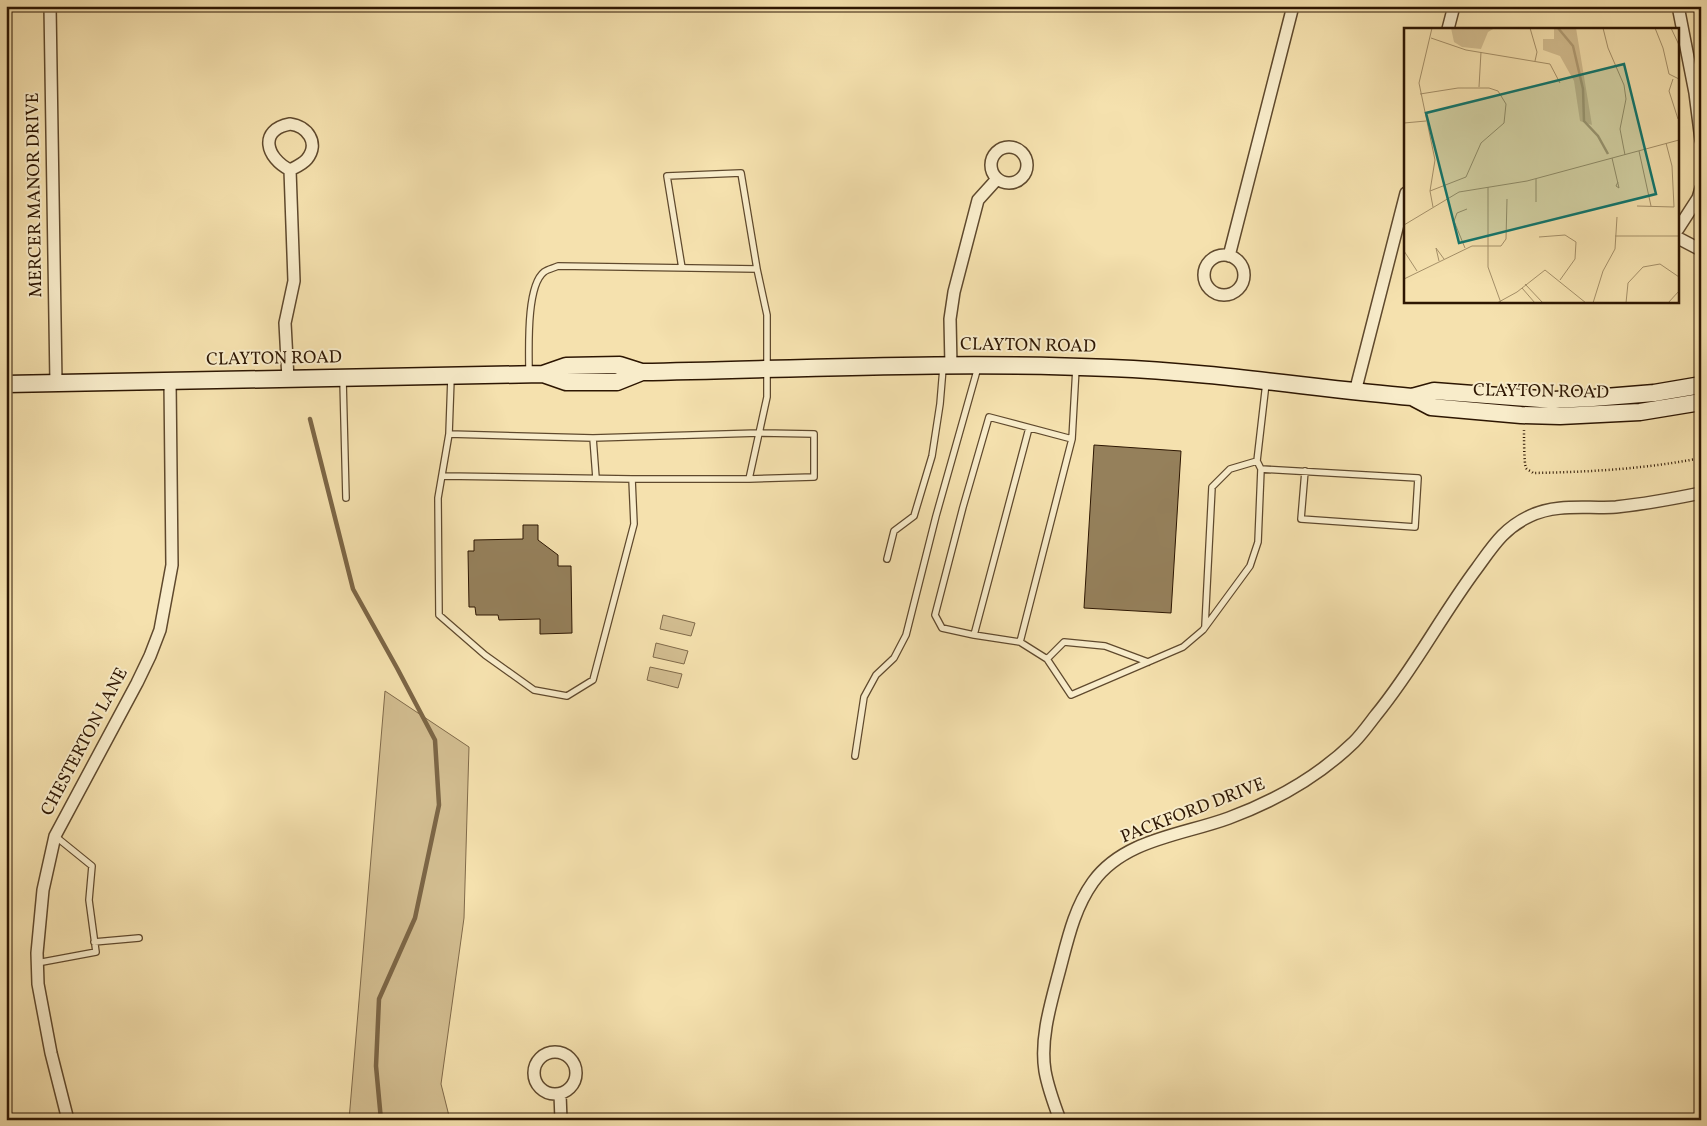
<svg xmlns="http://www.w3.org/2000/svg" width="1707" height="1126" viewBox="0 0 1707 1126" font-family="Vollkorn,serif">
	<rect width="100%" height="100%" fill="#f5e1ae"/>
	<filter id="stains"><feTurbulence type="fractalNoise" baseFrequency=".004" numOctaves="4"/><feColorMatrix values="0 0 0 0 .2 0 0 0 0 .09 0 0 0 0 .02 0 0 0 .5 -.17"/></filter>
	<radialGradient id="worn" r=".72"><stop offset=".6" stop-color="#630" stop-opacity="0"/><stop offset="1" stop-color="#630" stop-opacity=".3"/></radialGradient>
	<path fill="#d3be91" stroke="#806a4a" d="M663,615L695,623L691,636L660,629Z
		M656,643L688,651L684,664L653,657Z
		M650,667L682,674L678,688L647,680Z
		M385,691L469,747L464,918L441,1084L450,1120H349Z"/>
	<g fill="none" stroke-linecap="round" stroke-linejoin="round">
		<path stroke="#7c6646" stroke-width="4.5" d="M310,419L353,589L397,668L435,740L439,805L415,918L379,999L376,1066L381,1120"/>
	</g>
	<path fill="#95805b" stroke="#2d1602" d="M1094,445L1181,451L1171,613L1084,608Z
		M523,525H538V540L558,555V566H571L572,633L540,634V619L499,620L498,615H476L475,607H469L468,551H474V540L523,539Z"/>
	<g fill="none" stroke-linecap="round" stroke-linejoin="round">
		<g stroke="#5f492d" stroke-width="8">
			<path id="lane" d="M682,268L667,176L741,173L757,269
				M529,372C529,350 526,286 544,272C548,269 554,268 558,266L757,269L767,315V397L749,479H632
				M343,380L346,498
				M449,434L593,438
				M1072,439L989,417L963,507L935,615L942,628L974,635L1020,642L1072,439L1076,368
				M1261,469L1418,478L1415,527L1301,519L1305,471
				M443,476L632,479L634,524L593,680L567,696L534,690L485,655L439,615L438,498L449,434L451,378
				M596,478L593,438L759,433L814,434V477L749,479
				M887,559L894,531L914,516L932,456L940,404L943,368
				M1205,626L1212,487L1230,469L1257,461
				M974,635L1029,428
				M1020,642L1047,659L1071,695L1183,647L1203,630L1250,566L1258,542L1261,469L1257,461L1266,383
				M1047,659L1064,642L1105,646L1148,662
				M855,756L864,697L876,675L894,658L906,635L936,516L978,367
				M94,942L139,938
				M37,963L96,952L89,900L92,866L55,836"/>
		</g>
		<g stroke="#5f492d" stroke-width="14">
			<path id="street" d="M50,6L56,383
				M1678,6L1695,93L1701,140
				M1448,29L1454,6
				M290,124C307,126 320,143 307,159C303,164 296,167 290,170C266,158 258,130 290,124Z
				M991 165a18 18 0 1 1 36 0a18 18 0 1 1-36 0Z
				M1678,229L1698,198L1701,188
				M1678,238L1701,250
				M1204 275a20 20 0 1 1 40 0a20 20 0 1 1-40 0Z
				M1229,256L1293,6
				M951,366L950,319L954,292L978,200L997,179
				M288,379L285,323L294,281L290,170
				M1355,392L1406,193
				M534 1073a21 21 0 1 1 42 0a21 21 0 1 1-42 0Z
				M560,1094L561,1120
				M68,1120L51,1053L38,984L37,953L43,890L55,836L137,683L150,656L160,630L172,565L170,381
				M1060,1120C1054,1104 1048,1088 1045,1071C1040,1040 1050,1006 1058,976C1067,943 1073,910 1093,882C1124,839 1183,835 1229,818C1275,801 1318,777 1354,742C1362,734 1369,724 1376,715C1414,669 1441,616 1477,568C1493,546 1504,528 1530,516C1557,503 1587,509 1616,507C1644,504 1672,499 1701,493"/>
		</g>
		<g stroke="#2d1602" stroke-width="19">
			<path id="secondary" d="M543,374L566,382H617L642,372C798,369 955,361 1111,368C1212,372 1312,388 1412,397L1434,391L1553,400L1593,398L1654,393L1701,385
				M6,384L543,374L566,366L620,365L642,372
				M1412,397L1431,407L1521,415L1560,416L1640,412L1701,402"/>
		</g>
		<path stroke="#2d1602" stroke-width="2.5" stroke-dasharray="1 2.5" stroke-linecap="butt" d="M1524,430C1524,437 1524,464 1526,468C1527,470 1531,471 1533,473C1589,472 1645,469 1701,458"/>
		<use href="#lane" stroke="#f8ecca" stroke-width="5.5"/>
		<use href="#street" stroke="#f8ecca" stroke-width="11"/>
		<use href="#secondary" stroke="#f8ecca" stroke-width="16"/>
	</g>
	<g text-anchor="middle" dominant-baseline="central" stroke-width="4" stroke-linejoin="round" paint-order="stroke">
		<g font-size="18" fill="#2d1602" stroke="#f8ecca">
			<text transform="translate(35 195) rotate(-91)">MERCER MANOR DRIVE</text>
			<text transform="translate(1028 346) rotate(1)">CLAYTON ROAD</text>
			<text transform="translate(274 359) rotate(-1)">CLAYTON ROAD</text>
			<text transform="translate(1541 392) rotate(1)">CLAYTON ROAD</text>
			<text transform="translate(85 742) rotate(-62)">CHESTERTON LANE</text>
			<text transform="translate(1193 811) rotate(-21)">PACKFORD DRIVE</text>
		</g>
	</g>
	<g transform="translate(1404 28)">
		<rect width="275" height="275" fill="#f5e1ae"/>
		<path d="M47,0H91L84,4L77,21L58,19L50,14ZM150,0H172L188,97L176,93L170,53L156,28L139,22V11H150Z" fill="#d3be91"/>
		<path fill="none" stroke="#b19c74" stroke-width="2.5" d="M154,0L169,18L179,61L180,93L194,108L204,126"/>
		<path fill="none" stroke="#a59069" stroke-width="1" d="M28,0L15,55L31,132L26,163L29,179M126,0L133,24L131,33M199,0L204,20L220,57L222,71L216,101L221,127M251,0L259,20L265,46L275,51M267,0L275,17M27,10L62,22L146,36L156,55M269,51L265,63L274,91M75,59L77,24M16,66L54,60H85L94,63L102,76L100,95L77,115L62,149L26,163M0,95L22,93M235,123L247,178M208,130L215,160L212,158L214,154M132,151V174M84,159V239L97,275M233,178L270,179L268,138L262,115M0,197L55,164L123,153L275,112M211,208H275M135,209L161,207L172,214L171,231L156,252M61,220L50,193L53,185L63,181M0,223L13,243M35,233L32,220L40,231M0,251L68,218H97L102,211L103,171M121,256L139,275M118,260L131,275M93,275L113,264L141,242L182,275M189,275L199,243L211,221L213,189M222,275L224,255L239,239L256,236L275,249M264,275L275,263"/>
		<path fill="#0f766e" fill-opacity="0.15" stroke="#0f766e" stroke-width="2.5" d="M220,36L252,166L55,215L22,85Z"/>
		<rect width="275" height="275" fill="none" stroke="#2d1602" stroke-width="2.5"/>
	</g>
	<rect width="1707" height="1126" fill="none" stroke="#f5e1ae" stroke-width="25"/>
	<rect x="8" y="8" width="1692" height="1111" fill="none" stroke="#2d1602" stroke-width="2.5"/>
	<rect x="12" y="12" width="1682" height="1101" fill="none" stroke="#2d1602"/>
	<rect width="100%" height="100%" filter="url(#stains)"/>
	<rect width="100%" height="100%" fill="url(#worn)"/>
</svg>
